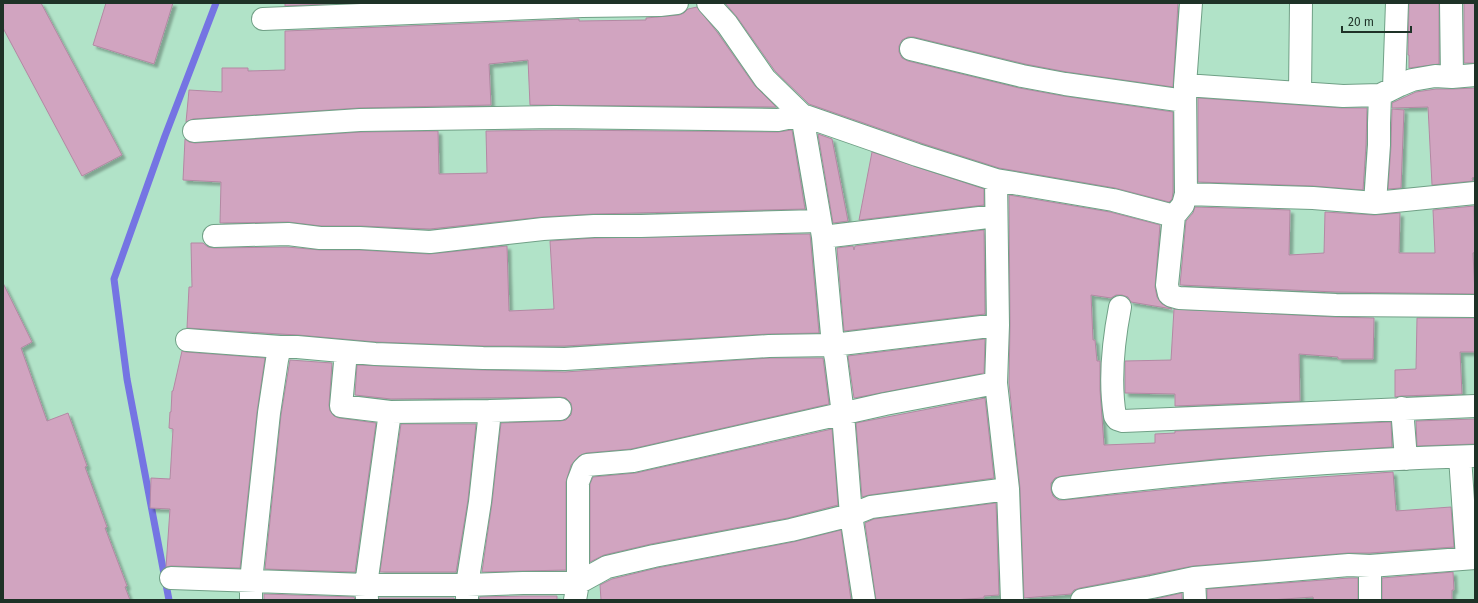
<svg xmlns="http://www.w3.org/2000/svg" width="1478" height="603" viewBox="0 0 1478 603" font-family="'Fira Sans',sans-serif">
	<defs>
		<filter id="shadow"><feDropShadow dx="3.5" dy="3.5" stdDeviation="1" flood-color="#0004"/></filter>
	</defs>
	<rect width="100%" height="100%" fill="#b1e3c8"/>
	<g fill="none" stroke-linecap="round" stroke-linejoin="round">
		<path stroke="#7574e3" stroke-width="7" d="M169,600L127,379L114,279L165,136L216,3"/>
	</g>
	<path fill="#d1a4c0" stroke="#b388a3" filter="url(#shadow)" d="M3,3H41L122,155L82,176L3,28Z
		M106,3H173L154,64L93,45Z
		M285,3H349L285,6Z
		M725,3H1178L1173,87L1067,72L1025,64L914,37H908L902,40L899,46V52L902,58L908,61L1019,88L1063,96L1173,112V192L1172,199L1169,202L1115,188L999,168L921,143L809,104L775,71L737,17Z
		M1409,3H1439V64L1409,68V55H1408Z
		M1464,3H1475V63H1464Z
		M697,7L717,32L755,86L776,107L530,105L528,60L489,64L491,105L359,108L193,119L186,122L189,90L222,92V68H248V71L285,70V31L579,19V21L646,20V18L679,15L684,13L688,9Z
		M1475,88V177L1472,178L1473,181L1432,185L1428,107L1392,108V103L1416,92L1436,89H1453Z
		M1198,98L1342,108H1367L1366,145L1363,190L1313,186L1198,182Z
		M1392,109L1404,110L1401,188L1388,189L1391,146Z
		M555,130L778,132L792,130L805,209L593,214L542,217L430,229L361,226H321L288,222L220,223L221,182L183,180L185,139L189,142L195,143L361,132L438,131L439,174L487,173L486,131Z
		M818,134L832,139L848,221L833,223Z
		M872,152L984,189V205L859,220Z
		M1009,195L1110,212L1160,225L1155,287L1157,297L1162,304L1172,309L1131,302L1128,297L1122,295H1116L1111,298L1091,295L1093,340H1095L1097,361H1100V390L1104,445L1155,443V434L1175,433V431L1391,422L1392,447L1216,459L1062,476L1055,478L1051,483V490L1053,496L1058,500H1064L1218,484L1393,472L1396,511L1451,507L1454,547L1370,553H1348L1193,566L1080,588L1074,590L1071,594L1024,598L1020,488L1009,383L1010,325Z
		M1474,206L1475,252L1473,253L1475,294L1336,292L1180,285L1186,221L1193,213L1195,207L1290,210L1289,255L1324,253L1325,212L1374,215L1400,213L1399,253H1435L1433,210Z
		M984,230L985,314L844,331L837,248L853,246L854,250L855,246Z
		M810,234L819,333L768,334L565,346H483L376,342L298,335L280,334L187,328L189,287H192L191,243H203L208,247L214,248L287,247L320,250H360L429,254L507,246L509,311L554,309L550,241L594,238Z
		M3,283L32,342L21,348L47,421L68,413L87,466L85,467L107,527L105,528L127,586L125,587L130,600H3Z
		M1174,309L1335,317L1374,318L1373,359H1338V357L1299,354L1300,401L1175,406V394L1125,393V361L1171,360Z
		M1417,318H1475V352H1460L1462,394L1401,396L1395,397V370L1416,369Z
		M985,339L984,373L854,398L848,356Z
		M182,351L186,352L265,358L257,412L240,568L171,566L166,567L170,509L150,508L151,478L170,479L173,429L169,428L170,412H171L172,391H173Z
		M770,358H823L829,404L631,449L586,453L579,456L571,465L566,482V570L482,572L492,503L501,423L560,421L566,420L571,415L572,409L571,403L566,398L560,397L391,399L355,395L357,365L483,370L565,372Z
		M290,360L332,363L329,405L330,411L334,416L339,418L376,423L355,572L265,569L281,415Z
		M985,398L994,478L869,495L862,497L856,423Z
		M1475,419V444L1417,446L1416,421Z
		M401,424H476L468,500L456,572H380Z
		M832,429L838,505L788,518L651,544L604,555L590,562V484L593,477L636,473Z
		M996,503L999,595L984,596V598L952,600H876L865,523L874,519Z
		M841,530L851,600H601L600,585L612,579L657,568L793,542Z
		M1453,572L1454,590H1452V600H1382V578Z
		M1349,578H1358V600H1314L1313,597L1270,600H1207V589Z
		M1182,593V600H1150L1155,599Z
		M264,594L354,597L355,600H264Z
		M523,596H557V600H479L480,597Z
		M379,598H454L455,600H379Z"/>
	<g fill="none" stroke-linecap="round" stroke-linejoin="round">
		<g stroke="#70a086" stroke-width="24">
			<path id="street" d="M708,3L727,24L765,79L802,115L917,155L996,180L1113,200L1174,216
				M1191,3L1185,85L1186,194L1183,205L1174,216L1167,285L1169,294L1172,296L1179,298L1336,305L1475,306
				M1451,3L1452,77
				M263,19L582,6L660,5L677,3
				M911,49L1022,76L1065,84L1185,101
				M1185,85L1343,96L1380,95
				M1394,88L1397,3
				M1300,93L1301,3
				M194,131L360,120L555,117L778,120L802,115L823,237L833,345L836,359L843,414L851,515L864,600
				M996,180L998,325L996,383L1008,489L1012,600
				M1186,194L1313,198L1375,203L1475,193
				M1375,203L1379,145V123L1380,95L1400,85L1412,80L1435,76L1452,77L1475,75
				M214,236L288,234L320,238H360L430,242L543,229L594,226H641L819,221
				M823,237L996,216
				M1120,307C1113,343 1109,380 1115,416L1117,419L1123,421L1475,406
				M187,340L280,347
				M1402,408L1406,459
				M490,411L560,409
				M1460,457L1467,558
				M1063,488C1200,471 1337,460 1475,456
				M171,578L366,585H467L480,502L490,411L390,412L341,406L346,352
				M1194,578L1195,600
				M467,598V585L523,583H578L607,567L654,556L791,530L851,515L871,507L1008,489
				M367,599L366,585L390,412
				M251,600V581L269,413L277,360L280,347H297L375,354L483,358L565,359L769,346L833,345L998,325
				M575,600L578,583V482L583,469L587,465L633,461L885,404L996,383
				M1082,600L1152,587L1194,578L1349,565L1370,566L1475,558
				M1370,600V566"/>
		</g>
		<use href="#street" stroke="#fff" stroke-width="22"/>
	</g>
	<rect width="1478" height="603" fill="none" stroke="#1e3227" stroke-width="8"/>
	<path d="M1342 26v6h69v-6" fill="none" stroke="#1e3227" stroke-width="2"/>
	<text x="1348" y="26" font-size="12" fill="#1e3227" stroke="#b1e3c8" stroke-width="3" paint-order="stroke">20 m</text>
</svg>
